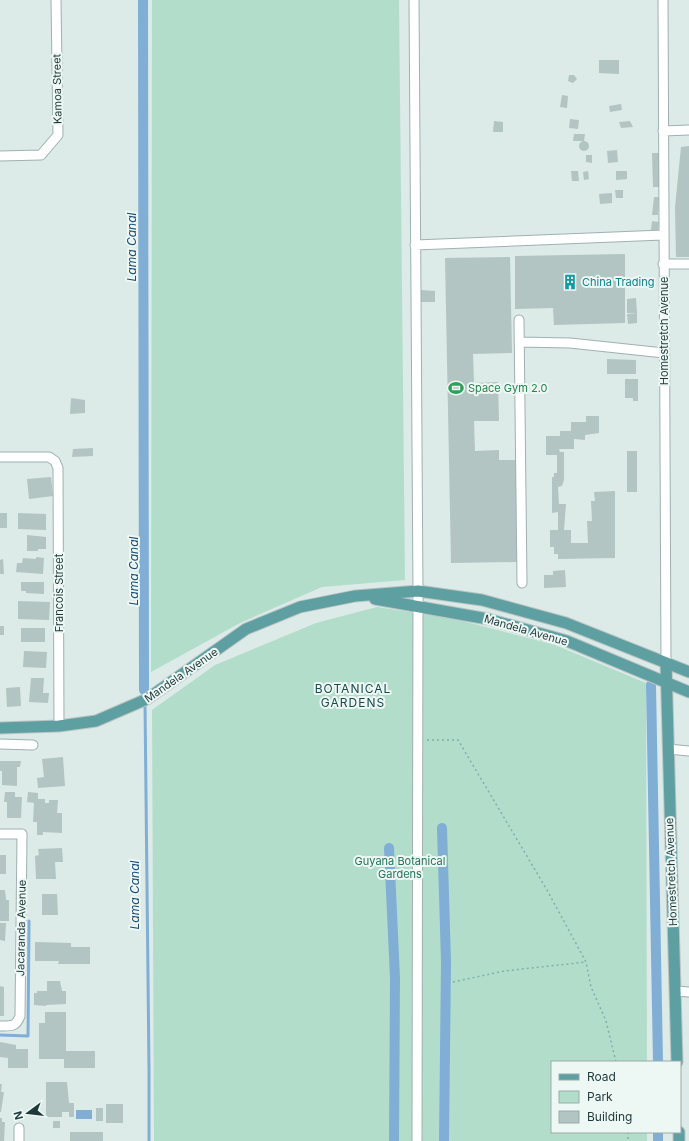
<svg xmlns="http://www.w3.org/2000/svg" width="689" height="1141" viewBox="0 0 689 1141" font-family="Inter,sans-serif">
	<rect width="100%" height="100%" fill="#dceae8"/>
	<path fill="#b3ddcb" d="M152,0H399L405,580L322,587L240,623L151,672Z
		M377,607L455,619L555,645L646,683L647,1062H552V1132H647V1141H154L152,710L215,665L316,623Z"/>
	<path fill="#80aed4" d="M76,1110H92V1119H76Z"/>
	<g fill="none" stroke-linecap="round" stroke-linejoin="round">
		<path stroke="#80aed4" stroke-width="3" d="M144,690L145,697
			M145,703L149,1069V1141
			M0,1035L28,1036L29,921"/>
		<path stroke="#80aed4" stroke-width="10" d="M143,0L144,690
			M651,685L658,1062
			M442,828L446,962L444,1141
			M389,848L395,978L394,1141
			M658,1132V1141"/>
	</g>
	<path fill="#b2c5c2" d="M599,60H619V74L599,73Z
		M569,75H574L577,79L573,83L568,81Z
		M562,95L568,96L567,108L560,107Z
		M621,104L622,110L610,112L609,106Z
		M570,119L579,120L578,129L569,128Z
		M494,121L503,122V132H493Z
		M630,121L633,127L621,128L619,122Z
		M574,134H585L584,141H573Z
		M579 146a5 5 0 1 1 10 0a5 5 0 1 1-10 0Z
		M689,146V257H676L675,207L681,147Z
		M617,150L618,162L608,163L607,151Z
		M652,153H661L663,187H653Z
		M586,155H592V163L586,162Z
		M571,171H578L579,181H572Z
		M588,171L589,179L584,180L583,172Z
		M616,171H627V179L616,180Z
		M615,190H623V198H616Z
		M612,193V203L600,204L599,194Z
		M654,197H659L658,215H652Z
		M652,221L659,222L658,231L651,230Z
		M625,254V323L554,325L553,308L515,309V256Z
		M510,257L512,353L473,354L474,383L498,382L499,421H474L475,451L499,450V460H516L517,562L451,563L445,258Z
		M421,290L435,291V302H421Z
		M636,298L637,313H627V299Z
		M637,313V323L628,324L627,314Z
		M607,359L636,360V374H607Z
		M625,379H638V401H633V398H625Z
		M71,398L85,400V413L70,414Z
		M586,416H599V433L585,435V440L574,439V449H559L560,452H564V480L562,486L558,487L559,504H566L564,530H571V543H588L587,521H592L591,501H595L594,492L615,491V558L558,559V554H554V547H550V530H558V512L552,513V477H554V473H557V455H546V436H560V431H571V422H586Z
		M93,448V456L72,457L73,449Z
		M627,451H637V492H627Z
		M51,477L53,496L29,499L27,479Z
		M0,513H7V528H0Z
		M18,513L46,514V530L18,529Z
		M27,535L46,537V549H38V551H27Z
		M36,557L44,558L43,574L16,572L17,563H22L23,558L36,559Z
		M3,559L4,574H0V560Z
		M565,570L566,587L544,588V575H553V571Z
		M21,582H44V594L26,593V591H21Z
		M18,601L50,602L49,620L18,619Z
		M0,626H4V635H0Z
		M21,628H45V642H21Z
		M24,651L47,652L46,668L23,667Z
		M31,678H44L43,693H49L48,703L29,702Z
		M20,687L21,706L7,707L6,688Z
		M63,757L65,786L38,788L37,778L44,777L42,759Z
		M0,761H21L20,767H17V786L2,785V771H0Z
		M5,792H15V797H22L21,818H7V802H4Z
		M28,792L38,793V799H45V803H49V800H58L57,813H62V833L43,832V835H37V822H33L34,803L27,802Z
		M62,848L63,862H55L56,879H36L35,856L39,855L38,849Z
		M0,855H6V874H0Z
		M0,890H5L6,900H9V921H0Z
		M42,894H57L58,915H42Z
		M0,923H6L5,941L0,940Z
		M35,942L71,943V947H90V964H58L59,961H35Z
		M47,981H60L62,991H66V1004L46,1005V1006L34,1005V993H37V991H47Z
		M0,986L4,987V1016H0Z
		M45,1012H66V1051H95V1068H64V1059H39V1023H45Z
		M0,1042L16,1045V1049H28V1068H8V1058L0,1057Z
		M46,1082H67L69,1103H74V1117H69V1112H62V1117H46Z
		M0,1084H2L1,1092H4L1,1112H0Z
		M106,1104H123V1123H106Z
		M96,1108H103V1121H96Z
		M0,1118H2V1122H5L4,1141H0Z
		M53,1121H60V1128H53Z
		M70,1132H103V1141H70Z"/>
	<g fill="none" stroke-linecap="round" stroke-linejoin="round">
		<g stroke="#9fb1b0" stroke-width="11">
			<path id="minor" d="M414,0L418,591L417,1141
				M663,0L666,663
				M663,131L689,130
				M0,156L41,155L58,135L56,0
				M415,245L663,235
				M663,264H689
				M519,320L522,583
				M519,342L570,343L664,353
				M0,457H49L55,461L58,468L59,726
				M0,744L33,745
				M668,749L689,751
				M0,834H22L20,1016C16,1027 11,1026 0,1026
				M675,991L689,992
				M19,1128V1141"/>
		</g>
		<g stroke="#bcc4c4" stroke-width="13">
			<path id="major" d="M375,599L488,619L567,641L689,692
				M666,663L677,1062
				M0,728L59,726L96,721L147,699L246,629L300,607L355,596L418,591L482,600L566,623L689,672
				M679,1132V1141"/>
		</g>
		<path stroke="#7bb0ae" stroke-width="1.5" stroke-dasharray="2 3" stroke-linecap="butt" d="M427,740H458L547,890L586,962L591,987L606,1021L616,1062
			M453,982L504,971L586,962
			M628,1132V1141"/>
		<use href="#minor" stroke="#fff" stroke-width="9"/>
		<use href="#major" stroke="#5ea0a2" stroke-width="11"/>
	</g>
	<defs>
		<g id="building-bare" transform="scale(1.2)"><path d="M-4-6H4V6H1V3H-1V6H-4ZM-2.5-4.3h1.7v1.8h-1.7ZM.8-4.3h1.7v1.8H.8ZM-2.5-1h1.7V.8h-1.7ZM.8-1h1.7V.8H.8Z" fill="#0f9aa8" stroke="#edf7f4" stroke-width="2.5" paint-order="stroke"/></g>
		<g id="stadium-bare" transform="scale(1.2)"><path d="M0-5a6.5 5 0 1 0 0 10a6.5 5 0 1 0 0-10ZM-3.5-1.8h7v3.6h-7Z" fill="#2e9e5b" stroke="#edf7f4" stroke-width="2.5" paint-order="stroke"/></g>
	</defs>
	<g fill-rule="evenodd">
		<use href="#building-bare" x="570" y="282"/>
		<use href="#stadium-bare" x="456" y="388"/>
	</g>
	<g text-anchor="middle" dominant-baseline="central" stroke-width="4" stroke-linejoin="round" paint-order="stroke">
		<g font-size="11" fill="#1e393a" stroke="#edf7f4">
			<text transform="translate(57 89) rotate(-91)">Kamoa Street</text>
			<text transform="translate(664 331) rotate(-90)">Homestretch Avenue</text>
			<text transform="translate(59 593) rotate(-90)">Francois Street</text>
			<text transform="translate(526 630) rotate(16)">Mandela Avenue</text>
			<text transform="translate(181 675) rotate(-35)">Mandela Avenue</text>
			<text transform="translate(671 872) rotate(-92)">Homestretch Avenue</text>
			<text transform="translate(21 928) rotate(-89)">Jacaranda Avenue</text>
		</g>
		<g font-size="11" fill="#0d838f" stroke="#edf7f4" text-anchor="start">
			<text x="582" y="282">China Trading</text>
		</g>
		<g font-size="11" fill="#27864d" stroke="#edf7f4" text-anchor="start">
			<text x="468" y="388">Space Gym 2.0</text>
		</g>
		<g font-size="11" fill="#26735a" stroke="#edf7f4">
			<text x="400" y="861">Guyana Botanical<tspan x="400" dy="13">Gardens</tspan></text>
		</g>
		<g font-size="12" font-style="italic" fill="#154b78" stroke="#edf7f4">
			<text transform="translate(131 247) rotate(-90)">Lama Canal</text>
			<text transform="translate(133 571) rotate(-90)">Lama Canal</text>
			<text transform="translate(134 895) rotate(-90)">Lama Canal</text>
		</g>
		<g font-size="12" letter-spacing="1" fill="#194a4c" stroke="#edf7f4">
			<text x="353" y="688">BOTANICAL<tspan x="353" dy="14">GARDENS</tspan></text>
		</g>
	</g>
	<rect x="551" y="1061" width="130" height="72" fill="#edf7f4" stroke="#9aabaa"/>
	<rect x="559" y="1074" width="20" height="6" fill="#5ea0a2" stroke="#9aabaa"/>
	<text x="587" y="1081" font-size="12" fill="#1e393a">Road</text>
	<rect x="559" y="1091" width="20" height="12" fill="#b3ddcb" stroke="#9aabaa"/>
	<text x="587" y="1101" font-size="12" fill="#1e393a">Park</text>
	<rect x="559" y="1111" width="20" height="12" fill="#b2c5c2" stroke="#9aabaa"/>
	<text x="587" y="1121" font-size="12" fill="#1e393a">Building</text>
	<g transform="translate(28 1113) rotate(255)" stroke="#edf7f4" stroke-width="3" paint-order="stroke">
	<path d="M0-3L7 15L0 10L-7 15Z" fill="#1e393a"/>
	<text y="-6" font-size="11" font-weight="bold" text-anchor="middle" fill="#1e393a">N</text>
	</g>
</svg>
